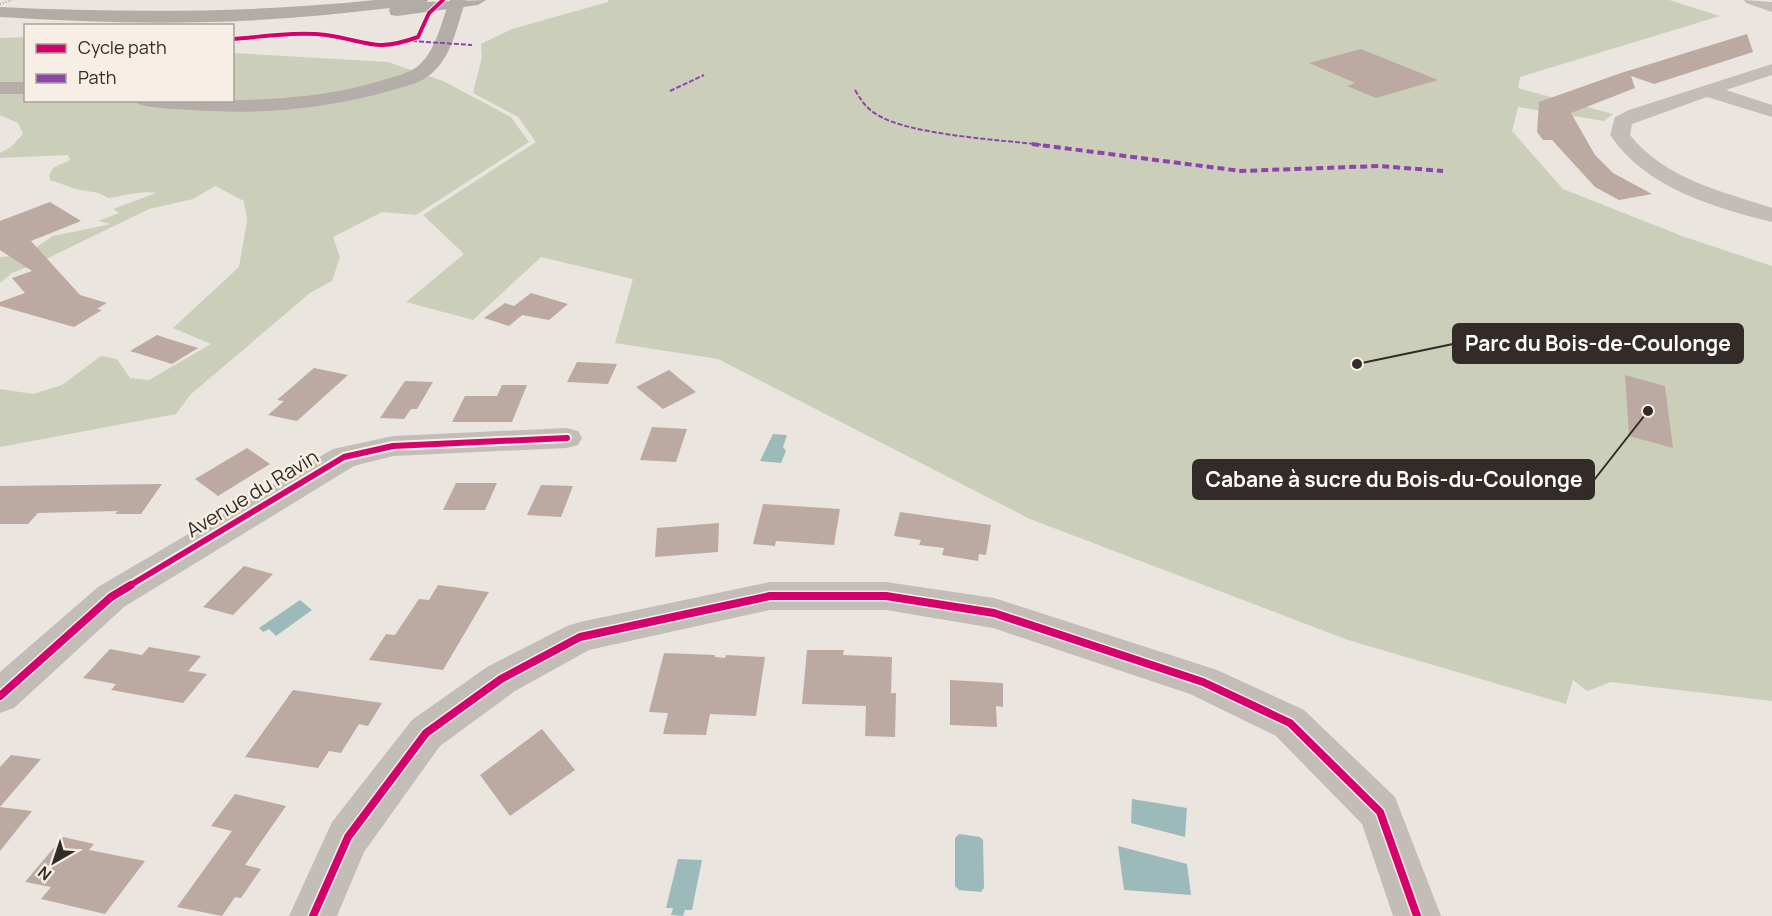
<svg xmlns="http://www.w3.org/2000/svg" width="1772" height="916" viewBox="0 0 1772 916" font-family="Manrope,sans-serif">
	<rect width="100%" height="100%" fill="#eae5df"/>
	<path fill="#cbcfba" d="M608,0H1669L1720,16L1520,77L1518,88L1613,114L1604,121L1518,107L1512,131L1563,189L1682,236L1772,266V701L1611,682L1587,691L1573,680L1566,704L1348,640L1030,519L718,359L615,343L633,279L541,257L473,320L406,302L464,254L423,215L536,142L518,117L473,93L482,57L481,44L512,29L608,2Z
		M25,37L26,100H232L233,53L388,62L443,81L511,117L529,142L416,215L382,212L333,237L340,257L332,281L310,293L190,395L176,414L0,447V389L33,394L62,385L101,356L117,359L130,378L149,380L211,344L173,328L239,267L247,221L244,201L215,186L193,199L149,209L40,262L12,273L0,283V257L25,255L53,236L111,224L98,221L119,213L113,209L156,193C141,190 124,196 108,198C97,189 83,193 70,187C63,185 59,182 51,181L49,176L53,168L70,160L68,155L0,158V153L11,147L23,134L18,123L0,115V38Z"/>
	<path fill="#9cbaba" d="M773,434L787,435L783,447L786,451L781,463L760,461Z
		M300,600L312,610L276,636L269,629L263,632L259,628Z
		M1132,799L1187,808L1185,837L1131,823Z
		M959,834L980,837L983,840L984,888L981,892L959,890L955,886V838Z
		M1118,846L1187,864L1191,895L1124,890Z
		M678,859L702,860L692,910H685L683,916L671,915L673,908H666Z"/>
	<path fill="#bcaaa2" d="M1747,34L1753,52L1654,84L1631,76L1635,88L1571,113L1595,155L1613,173L1652,194L1619,200L1595,187L1552,140H1543L1537,132L1539,102L1621,73Z
		M1361,49L1438,80L1376,98L1347,86L1355,83L1309,63Z
		M50,202L81,221L31,241L80,295L107,303L97,309L102,310L74,327L0,306V302L25,293L12,278L32,271L0,250V221Z
		M531,293L568,304L549,320L522,315L509,326L484,318L505,303L514,306Z
		M157,335L169,339L198,348L172,364L130,351Z
		M577,362L617,364L608,384L567,382Z
		M314,368L348,375L297,421L268,415L284,401L277,400Z
		M669,370L696,392L663,409L636,387Z
		M1625,375L1665,386L1673,448L1629,436Z
		M405,381L433,382L417,409H411L404,419L380,418Z
		M502,385H527L512,422H452L465,396H497Z
		M652,427L687,429L676,462L640,460Z
		M247,448L270,464L218,496L195,479Z
		M456,483H497L485,510H443Z
		M162,484L141,514H115L118,511L38,513L28,524H0V486Z
		M541,485L573,486L561,517L527,515Z
		M763,504L840,509L834,545L776,541L775,546L753,544Z
		M900,512L991,525L986,555L979,554L978,561L942,555L944,548L919,545L921,540L894,536Z
		M719,523L718,552L655,557L657,528Z
		M244,566L273,574L233,615L203,607Z
		M438,585L489,592L443,670L369,660L386,634L395,635L419,599L429,600Z
		M149,647L201,656L188,671L207,674L183,703L111,690L116,684L83,678L110,649L142,655Z
		M807,650H844L843,655L892,657L891,693H896L895,737L865,736L866,706L802,704Z
		M664,653L715,655V657L725,658L726,655L765,657L756,716L710,714L706,735L663,734L668,713L649,712Z
		M950,680L1003,683V707L996,706L997,727L950,725Z
		M293,690L382,703L368,726L359,724L341,753L329,751L318,768L245,757Z
		M542,729L575,770L510,816L480,775Z
		M11,755L41,759L0,807L32,811L0,851V767Z
		M235,794L286,806L245,865L261,869L241,898L235,897L222,916L177,907L232,831L211,826Z
		M63,837L94,844L89,850L145,861L105,914L41,899L51,887L25,882Z"/>
	<g fill="none" stroke-linecap="round" stroke-linejoin="round">
		<path fill="#c3bdb8" fill-rule="evenodd" d="M1744,0L1772,2V12L1746,3Z
			M1772,64V75L1726,90L1772,105V117L1707,97L1632,124L1630,135C1665,179 1721,191 1772,208V222C1712,207 1646,188 1610,135L1615,117L1629,110Z
			M567,428L578,431L582,438L578,445L567,448L393,456L354,466L124,607L14,708L0,713V672L98,587L333,449L393,436Z
			M770,582H886L994,598L1217,670L1304,710L1395,797L1441,916H1393L1362,824L1276,736L1190,694L993,628L886,610H770L589,650L515,691L440,746L364,852L337,916H289L332,822L412,720L487,667L567,626L580,622Z"/>
		<path fill="#b4ada9" fill-rule="evenodd" d="M450,0H466C457,24 453,56 431,74C421,83 406,86 393,90C327,109 261,115 193,110C175,109 156,109 138,104L135,100C218,100 300,105 380,81C393,77 408,74 418,66C437,50 441,21 450,0Z
			M0,82H26V94H0Z"/>
		<path fill="#b2aca7" fill-rule="evenodd" d="M375,0H428L427,2L486,0L478,5L397,16L391,15L389,11L390,8C330,15 268,21 207,22C138,24 69,21 0,17V7C127,13 248,13 375,0Z"/>
		<path stroke="#aba6a2" stroke-width="2" stroke-dasharray="1 2" stroke-linecap="butt" d="M0,4L12,0"/>
		<path stroke="#8e44ad" stroke-width="2" stroke-dasharray="5 2" stroke-linecap="butt" d="M412,41L472,45
			M855,90C861,100 866,108 876,114C907,135 1003,140 1044,145
			M670,91L704,75"/>
		<path stroke="#8e44ad" stroke-width="4" stroke-dasharray="7 4" stroke-linecap="butt" d="M1032,144L1241,171L1379,166L1443,171"/>
		<g stroke="#f7efe6" stroke-width="6">
			<path id="cycleway-far2" d="M232,39C261,37 298,31 326,35C368,41 374,53 418,37L429,13L443,0"/>
		</g>
		<g stroke="#f7efe6" stroke-width="10">
			<path id="cycleway-far1" d="M129,586L344,457L393,446L567,438"/>
		</g>
		<g stroke="#f7efe6" stroke-width="11">
			<path id="cycleway" d="M0,696L111,597L131,585
				M313,916L348,837L426,733L501,679L580,637L770,596H886L994,613L1203,682L1290,723L1380,812L1417,916"/>
		</g>
		<use href="#cycleway-far2" stroke="#d6006c" stroke-width="4"/>
		<use href="#cycleway-far1" stroke="#d6006c" stroke-width="6"/>
		<use href="#cycleway" stroke="#d6006c" stroke-width="8"/>
	</g>
	<g text-anchor="middle" dominant-baseline="central" stroke-width="5" stroke-linejoin="round" paint-order="stroke">
		<g font-size="20" fill="#332b27" stroke="#f7efe6">
			<text transform="translate(252 493) rotate(-31)">Avenue du Ravin</text>
		</g>
	</g>
	<path fill="none" stroke="#332b27" stroke-width="2" d="M1357 364L1453 344M1648 411L1594 480"/>
	<g fill="#332b27" stroke="#f7efe6" stroke-width="2">
		<circle cx="1357" cy="364" r="6"/>
		<circle cx="1648" cy="411" r="6"/>
	</g>
	<g fill="#332b27" stroke="#332b27" stroke-width="2">
		<rect x="1453" y="324" width="290" height="39" rx="6"/>
		<rect x="1193" y="460" width="401" height="39" rx="6"/>
	</g>
	<g font-size="21" text-anchor="middle" font-weight="bold" fill="#fff">
		<text x="1598" y="351">Parc du Bois-de-Coulonge</text>
		<text x="1394" y="487">Cabane à sucre du Bois-du-Coulonge</text>
	</g>
	<rect x="24" y="24" width="210" height="78" fill="#f7efe6" stroke="#a9a19a" stroke-width="1.5"/>
	<rect x="36" y="44" width="30" height="9" fill="#d6006c" stroke="#a9a19a" stroke-width="1.5"/>
	<text x="78" y="54" font-size="18" fill="#332b27">Cycle path</text>
	<rect x="36" y="74" width="30" height="9" fill="#8e44ad" stroke="#a9a19a" stroke-width="1.5"/>
	<text x="78" y="84" font-size="18" fill="#332b27">Path</text>
	<g transform="translate(54 862) rotate(219)" stroke="#f7efe6" stroke-width="4.5" paint-order="stroke">
	<path d="M0-4.5L10 22L0 15L-10 22Z" fill="#332b27"/>
	<text y="-9" font-size="16" font-weight="bold" text-anchor="middle" fill="#332b27">N</text>
	</g>
</svg>
